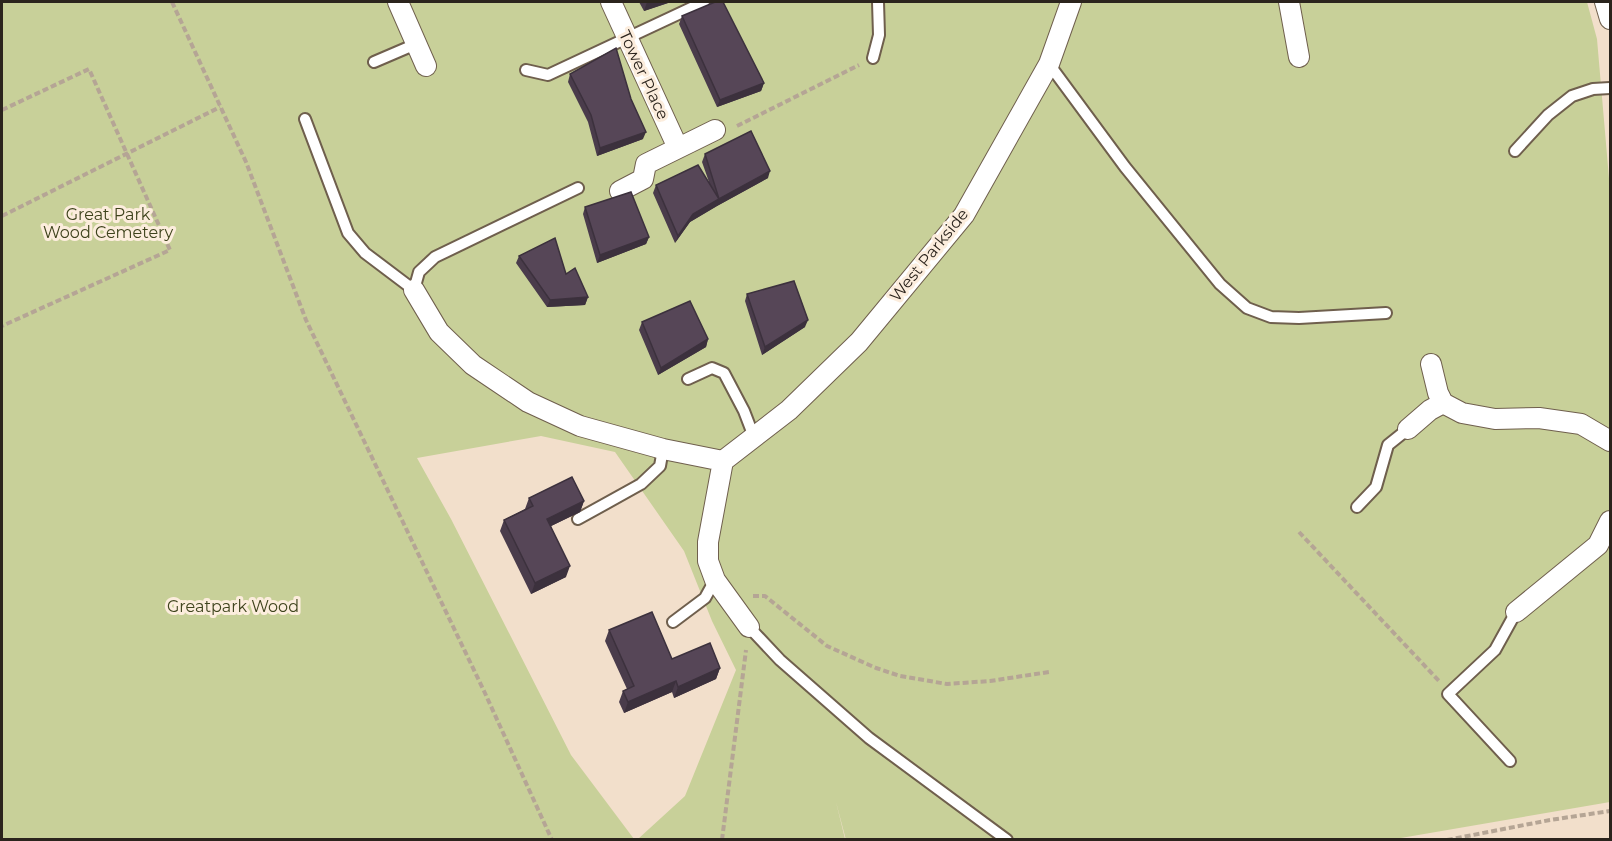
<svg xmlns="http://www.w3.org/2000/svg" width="1612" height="841" viewBox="0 0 1612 841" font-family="Montserrat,sans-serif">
	<rect width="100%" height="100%" fill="#f2dfcb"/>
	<path fill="#c8d099" d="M2,2H1587L1597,39L1610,190V802L1395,839L846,840L836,802L845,839H638L685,796L736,670L712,621L684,551L615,452L541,436L417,458L451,519L571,755L634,839H2Z"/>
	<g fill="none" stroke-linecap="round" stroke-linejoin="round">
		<g stroke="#6f5f4d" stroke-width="14">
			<path id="service" d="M873,58L879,35L878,2
				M374,62L416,44
				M1049,64L1125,167L1220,284L1247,308L1271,317L1299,318L1386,313
				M526,70L548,75L704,2
				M305,119L348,233L365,253L414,290L419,272L435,257L578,188
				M1515,151L1548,115L1572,96L1593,89L1610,88
				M688,379L712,368L724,373L744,411L754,437
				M1357,507L1376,487L1388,445L1408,429
				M578,519L641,484L660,466L663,449
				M673,622L705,598L715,580
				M749,627L780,660L869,738L1007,840
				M1510,761L1448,694L1495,650L1516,612"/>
		</g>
		<g stroke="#6f5f4d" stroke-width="22">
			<path id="minor" d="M398,2L426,66
				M611,2L678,148
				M1289,2L1299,57
				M1605,2L1610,19
				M620,191L643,179L646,164L715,130
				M414,290L439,332L473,365L528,402L580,426L663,449L723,461
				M1431,364L1438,393L1443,403L1462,413L1495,419L1539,418L1581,424L1610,441
				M1408,429L1430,410L1443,403
				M1516,612L1598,545L1610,521
				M749,627L715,580L708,561V542L723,461L789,410L859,342L964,215L1049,64L1071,2"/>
		</g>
		<path stroke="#b5a595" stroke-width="4" stroke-dasharray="6 3" stroke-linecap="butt" d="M172,2L246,162L306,320L484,691L552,840
			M2,110L89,69L170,250L2,326
			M737,126L859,65
			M2,216L220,107
			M1299,532L1439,681
			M753,596H765L827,646L876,668L900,676L947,684L990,681L1049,672
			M722,840L746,650
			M1447,840L1550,820L1610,811"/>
		<use href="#service" stroke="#fff" stroke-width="10"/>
		<use href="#minor" stroke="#fff" stroke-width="20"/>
	</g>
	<path fill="#4a3c4b" d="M639,2H671L644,11Z
		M682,16L764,83L761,91L717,107L679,24Z
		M570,74L631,99L643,139L597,156L588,122L568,82Z
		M705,154L768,178L717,206L690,222L675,243L653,193L656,185L709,182L702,162Z
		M585,207L649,237L646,244L597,263L583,214Z
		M519,256L566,274L588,297L585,305L547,307L516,263Z
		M747,294L805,327L762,355L745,301Z
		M642,322L708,339L706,347L658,375L639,330Z
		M529,498L584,501L580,512L551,526L566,577L531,594L500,531L504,520L525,509Z
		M609,630L672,659L720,668L716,679L674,698L672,692L624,713L619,702L623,691L627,689L605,641Z"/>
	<path fill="#3c313d" d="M647,2H671L644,11Z
		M764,83L761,91L717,107L720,100Z
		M646,132L643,139L597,156L600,148Z
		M770,171L768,178L717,206L690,222L675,243L678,236L693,214L719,199Z
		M649,237L646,244L597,263L600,255Z
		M588,297L585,305L547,307L550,300Z
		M808,320L805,327L762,355L765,347Z
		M708,339L706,347L658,375L661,368Z
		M584,501L580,512L543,530L547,519Z
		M570,566L566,577L531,594L535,583Z
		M720,668L716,679L674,698L678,687Z
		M676,681L672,692L624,713L628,702Z"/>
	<path fill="#564657" stroke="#3c313d" stroke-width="1.5" d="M715,2H723L764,83L720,100L682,16Z
		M616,48L631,99L646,132L600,148L591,115L570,74Z
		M751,131L770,171L719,199L705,154Z
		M698,165L719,199L693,214L678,236L656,185Z
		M631,192L649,237L600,255L585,207Z
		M555,238L566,274L575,268L588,297L550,300L519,256Z
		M794,281L808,320L765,347L747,294Z
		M690,301L708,339L661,368L642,322Z
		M572,477L584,501L547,519L570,566L535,583L504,520L533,506L529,498Z
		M652,612L672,659L710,643L720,668L678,687L676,681L628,702L623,691L634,686L609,630Z"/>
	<g text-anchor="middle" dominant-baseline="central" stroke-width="6" stroke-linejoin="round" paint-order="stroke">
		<g font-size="16" fill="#2b241d" stroke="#fceddd">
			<text transform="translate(644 75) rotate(65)">Tower Place</text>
			<text transform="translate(929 255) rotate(-51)">West Parkside</text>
		</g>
		<g font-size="16" fill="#3e431c" stroke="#fceddd">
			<text x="108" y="214">Great Park<tspan x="108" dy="18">Wood Cemetery</tspan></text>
			<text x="233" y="606">Greatpark Wood</text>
		</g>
	</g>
	<rect width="1612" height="841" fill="none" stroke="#2b241d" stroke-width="6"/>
</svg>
